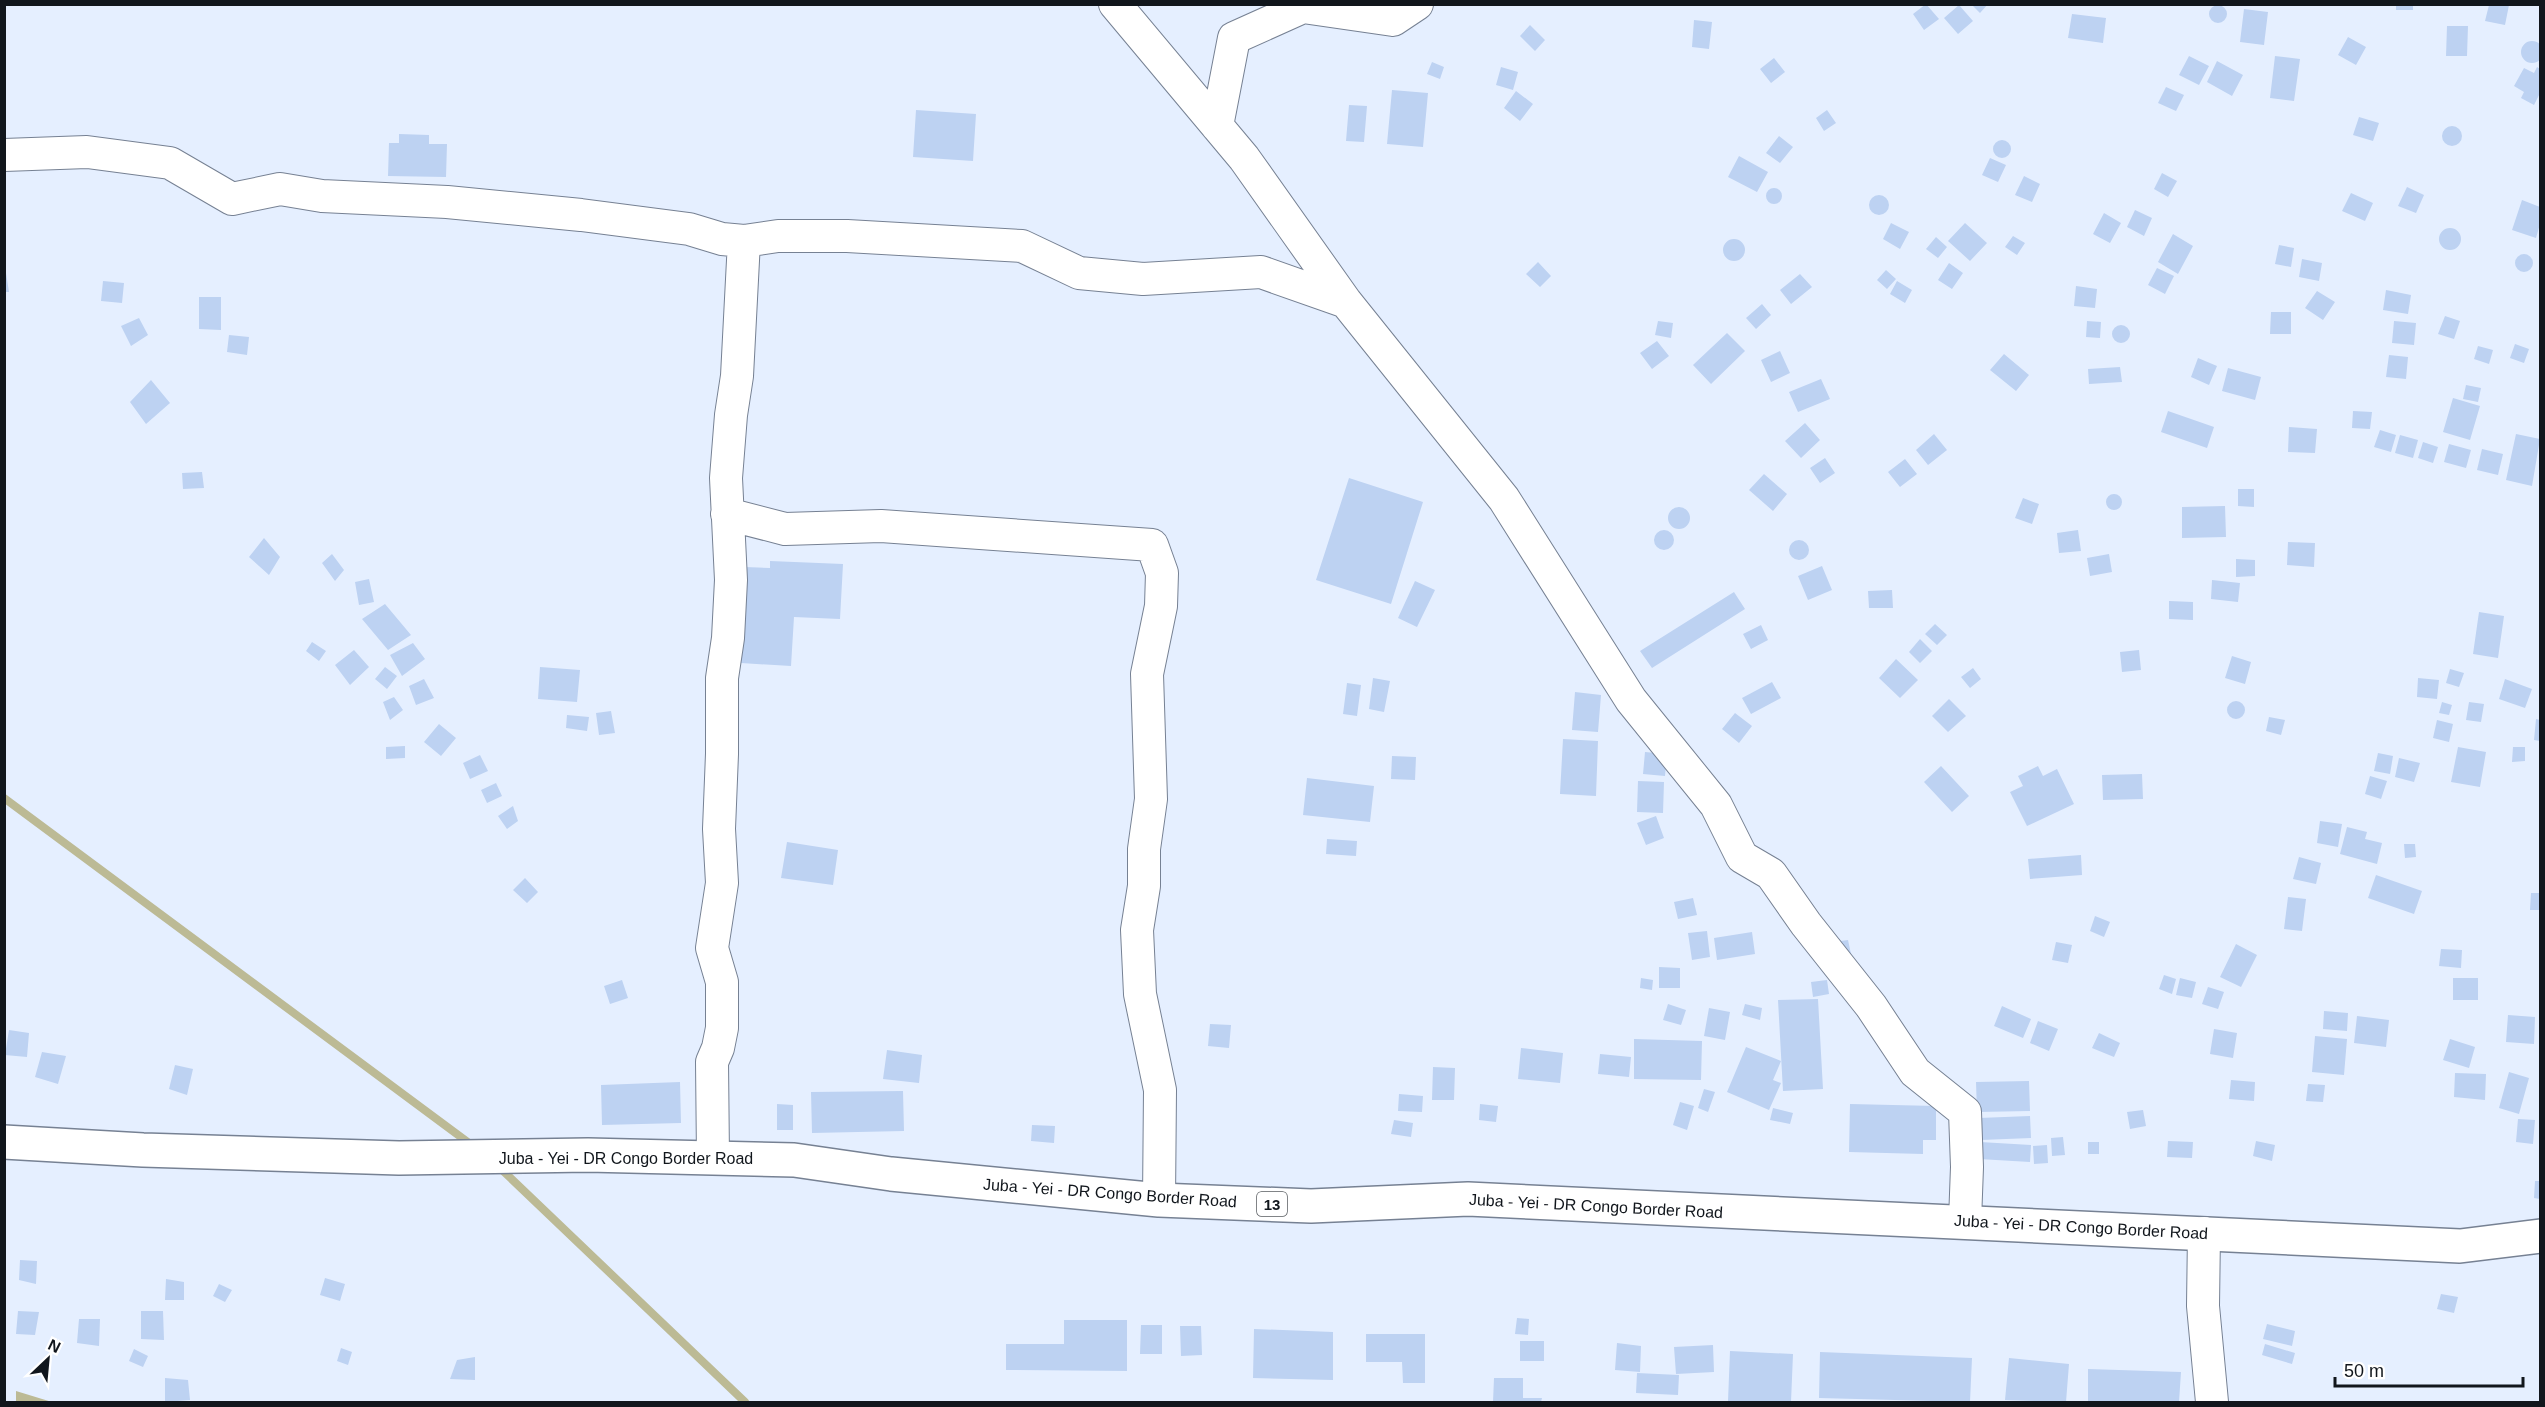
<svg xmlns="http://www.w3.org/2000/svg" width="2545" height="1407" viewBox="0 0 2545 1407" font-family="Arial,sans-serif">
	<rect width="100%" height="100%" fill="#e5efff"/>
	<path fill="#bcba95" d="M16,1391L52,1402H16Z"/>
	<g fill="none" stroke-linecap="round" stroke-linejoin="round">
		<path stroke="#bcba95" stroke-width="8" d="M4,798L473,1146
			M499,1167L745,1402"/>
	</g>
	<path fill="#bdd2f2" d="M1926,4L1939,19L1924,30L1913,14Z
		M1971,4H1988L1980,13Z
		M2396,4H2413V10H2396Z
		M2209 14a9 9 0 1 1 18 0a9 9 0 1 1-18 0Z
		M1959,5L1973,21L1958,34L1944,18Z
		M2489,5H2509L2505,25L2485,21Z
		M2244,9L2268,12L2264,45L2240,42Z
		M2072,14L2106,18L2103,43L2068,38Z
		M1694,20L1712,22L1709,49L1692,47Z
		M1530,25L1545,40L1535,51L1520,36Z
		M2447,26H2468L2467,56H2446Z
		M2348,37L2366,47L2356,65L2338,55Z
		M2521 52a11 11 0 1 1 22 0a11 11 0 1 1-22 0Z
		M2189,56L2209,66L2199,85L2179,75Z
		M2275,56L2300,59L2294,101L2270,98Z
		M1774,58L1785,72L1771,83L1760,69Z
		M2217,61L2243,75L2232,96L2207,82Z
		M1432,62L1444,67L1440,79L1427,74Z
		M1501,67L1518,72L1513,90L1496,85Z
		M2537,67L2540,69V93L2534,105L2521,98L2524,92L2514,86L2524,68L2534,73Z
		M2166,87L2184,95L2176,111L2158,103Z
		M1392,90L1428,93L1423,147L1387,144Z
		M1516,91L1533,104L1520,121L1504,108Z
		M1349,105L1367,106L1364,142L1346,141Z
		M916,110L976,114L973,161L913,157Z
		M1827,110L1836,123L1824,131L1816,118Z
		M2359,117L2379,123L2373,141L2353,135Z
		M2442 136a10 10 0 1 1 20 0a10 10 0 1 1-20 0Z
		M399,134L429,135V144H447L446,177L388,176L389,143H399Z
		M1779,136L1793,147L1780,163L1766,153Z
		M1993 149a9 9 0 1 1 18 0a9 9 0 1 1-18 0Z
		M1739,156L1768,172L1757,192L1728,177Z
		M1990,158L2006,165L1998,182L1982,175Z
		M2162,173L2177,181L2168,197L2154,189Z
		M2024,176L2040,184L2032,202L2015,195Z
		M2407,187L2424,195L2416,213L2398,206Z
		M1766 196a8 8 0 1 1 16 0a8 8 0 1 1-16 0Z
		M2351,193L2373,203L2365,221L2342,211Z
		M1869 205a10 10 0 1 1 20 0a10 10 0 1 1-20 0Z
		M2522,200L2540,207V224L2536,238L2512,230Z
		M2135,210L2152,218L2144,236L2127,227Z
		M2104,213L2121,223L2110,243L2093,234Z
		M1891,223L1909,232L1900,249L1883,239Z
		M1965,223L1987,243L1970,261L1948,241Z
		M2439 239a11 11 0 1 1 22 0a11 11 0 1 1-22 0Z
		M2173,234L2193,246L2178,274L2158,262Z
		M2013,236L2025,243L2017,255L2005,247Z
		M1936,237L1947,247L1938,258L1926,249Z
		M1723 250a11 11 0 1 1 22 0a11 11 0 1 1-22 0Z
		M2279,245L2294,248L2291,267L2275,264Z
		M2515 263a9 9 0 1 1 18 0a9 9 0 1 1-18 0Z
		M2302,259L2322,263L2319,281L2299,277Z
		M1538,262L1551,276L1540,287L1526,274Z
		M1949,263L1963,273L1952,289L1938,280Z
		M2157,268L2174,276L2165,294L2148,285Z
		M1886,270L1896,279L1887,289L1877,280Z
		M4,273H6L9,292H4Z
		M1800,274L1812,287L1791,304L1780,290Z
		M103,281L124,283L122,303L101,301Z
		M1897,281L1912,290L1905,303L1890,294Z
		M2076,286L2097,289L2095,308L2074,306Z
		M2386,290L2411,295L2408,314L2383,310Z
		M2317,291L2335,302L2323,320L2305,308Z
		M199,297H221V330L199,329Z
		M1762,304L1771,315L1756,329L1746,318Z
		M2271,312H2291V334H2270Z
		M2445,316L2460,321L2454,339L2438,334Z
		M139,318L148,335L131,346L121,326Z
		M1658,321L1673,323L1671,338L1655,335Z
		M2087,321L2101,322L2100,338L2086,337Z
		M2394,321L2416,323L2414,345L2392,343Z
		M2112 334a9 9 0 1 1 18 0a9 9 0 1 1-18 0Z
		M1727,333L1745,351L1711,384L1693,365Z
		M229,335L249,337L247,355L227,352Z
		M1657,341L1669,356L1652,369L1640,353Z
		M2515,344L2529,349L2524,363L2510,358Z
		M2478,346L2493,350L2489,364L2474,359Z
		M1780,351L1790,373L1771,382L1761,360Z
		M2004,354L2029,375L2016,391L1990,370Z
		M2389,355L2408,357L2406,379L2386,377Z
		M2198,358L2217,366L2209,385L2191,377Z
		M2120,367L2122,382L2089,384L2088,369Z
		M2228,368L2261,377L2255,400L2222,391Z
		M1821,379L1830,399L1798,412L1789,392Z
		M151,380L170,403L146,424L130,402Z
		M2466,385L2481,388L2478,402L2463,399Z
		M2453,398L2480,406L2470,440L2443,432Z
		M2168,411L2214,427L2207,448L2161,432Z
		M2353,411L2372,412L2370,429L2352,428Z
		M1805,423L1820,440L1801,458L1785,441Z
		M2289,427L2317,429L2315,453L2288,452Z
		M2380,430L2396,435L2391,452L2374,447Z
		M1934,434L1947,450L1928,465L1916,450Z
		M2516,434L2540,439L2532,486L2506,480Z
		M2400,435L2418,440L2413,458L2395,453Z
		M2423,442L2438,447L2433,463L2418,458Z
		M2449,444L2471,450L2466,468L2444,462Z
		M2482,449L2503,454L2498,475L2477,470Z
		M1825,458L1835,473L1820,483L1810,468Z
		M1905,459L1917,474L1900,487L1888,472Z
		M202,472L204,488L183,489L182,473Z
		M1764,474L1787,494L1773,511L1749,490Z
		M1349,478L1423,502L1391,604L1316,580Z
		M2238,489H2254V507L2238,506Z
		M2106 502a8 8 0 1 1 16 0a8 8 0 1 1-16 0Z
		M2023,498L2039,504L2032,524L2015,518Z
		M2225,506L2226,537L2182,538V507Z
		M1668 518a11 11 0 1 1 22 0a11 11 0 1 1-22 0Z
		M2078,530L2081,551L2059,553L2057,533Z
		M1654 540a10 10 0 1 1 20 0a10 10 0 1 1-20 0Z
		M264,538L280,557L269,575L249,557Z
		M1789 550a10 10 0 1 1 20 0a10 10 0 1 1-20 0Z
		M2288,542L2315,543L2314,567L2287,565Z
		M332,554L344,570L335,581L322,563Z
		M2109,554L2112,572L2090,576L2087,558Z
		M2236,559L2255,560V576L2236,577Z
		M770,561L843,564L840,619L794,617L791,666L741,663L745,567L770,568Z
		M1822,566L1832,590L1808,600L1798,576Z
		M369,579L374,602L359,605L355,582Z
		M2212,580L2240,583L2238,602L2211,599Z
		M1415,581L1435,590L1417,627L1398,618Z
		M1892,590L1893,608H1869L1868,591Z
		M1734,592L1745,609L1652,668L1640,651Z
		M2169,601L2193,602V620L2169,619Z
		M385,604L411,635L388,650L362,619Z
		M2479,612L2504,616L2498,658L2473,654Z
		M1935,624L1947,635L1937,645L1925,634Z
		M1761,625L1768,640L1751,649L1743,634Z
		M1920,639L1932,651L1920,663L1909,652Z
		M312,642L326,651L319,661L306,651Z
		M413,643L425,659L402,676L390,655Z
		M354,650L369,667L350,685L335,665Z
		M2139,650L2141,670L2122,672L2120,652Z
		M2232,656L2251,662L2245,684L2225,678Z
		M1896,659L1918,680L1900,698L1879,678Z
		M385,667L397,676L387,689L375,679Z
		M540,667L580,670L577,702L538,699Z
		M1973,668L1981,679L1970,688L1961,677Z
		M2450,669L2464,673L2459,687L2446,683Z
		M1373,678L1390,681L1384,712L1369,709Z
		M2418,678L2439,680L2437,699L2417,697Z
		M424,679L434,698L416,705L409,686Z
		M2505,679L2532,689L2525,708L2499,699Z
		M1772,682L1781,698L1751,714L1742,698Z
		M1347,683L1361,685L1357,716L1343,714Z
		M1575,692L1601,695L1598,732L1572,730Z
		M394,697L403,710L390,720L383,702Z
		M1949,699L1966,716L1948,732L1932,716Z
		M2227 710a9 9 0 1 1 18 0a9 9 0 1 1-18 0Z
		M2442,702L2452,705L2449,715L2439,713Z
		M2469,702L2484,704L2481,722L2466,720Z
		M611,711L615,733L599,735L596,713Z
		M1735,713L1752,726L1739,743L1722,729Z
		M567,715L589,717L587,731L566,728Z
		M2269,717L2285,720L2281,735L2266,731Z
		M2536,719L2540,720V741L2534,740Z
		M2437,720L2453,724L2449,742L2433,738Z
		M439,724L456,738L441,756L424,742Z
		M1563,739L1598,741L1596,796L1560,794Z
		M405,746V758L386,759V747Z
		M2458,747L2486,752L2480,787L2451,782Z
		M2513,747H2525V761L2512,762Z
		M1645,752L1667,754L1665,776L1643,774Z
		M2378,753L2393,756L2390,774L2374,771Z
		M480,755L488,771L470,779L463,763Z
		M1392,756L1416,757L1415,780L1391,779Z
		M2399,758L2420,763L2414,782L2395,777Z
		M1941,766L1969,796L1952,812L1924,782Z
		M2038,766L2043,776L2057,769L2074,804L2027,826L2010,792L2023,786L2018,776Z
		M2142,774L2143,799L2103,800L2102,775Z
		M2370,776L2387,781L2381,799L2365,794Z
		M1307,778L1374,786L1370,822L1303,815Z
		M1638,781L1664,782L1663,813L1637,812Z
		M496,783L502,796L487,803L481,790Z
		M513,806L518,821L507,829L498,816Z
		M1656,816L1664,838L1646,845L1637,823Z
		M2320,821L2342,824L2338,847L2317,843Z
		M2347,827L2367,832L2365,839L2382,843L2377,864L2340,854Z
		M1327,839L1357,841L1356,856L1326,854Z
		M787,842L838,850L833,885L781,878Z
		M2404,844H2415L2416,857L2405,858Z
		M2081,855L2082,875L2030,879L2028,859Z
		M2299,857L2321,863L2316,884L2293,879Z
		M2376,875L2422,891L2414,914L2368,898Z
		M525,878L538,892L527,903L513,890Z
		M2531,893H2540V910H2530Z
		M2288,897L2306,899L2302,931L2284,929Z
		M1693,898L1697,915L1678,919L1674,902Z
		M2095,916L2110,922L2104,937L2090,931Z
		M1707,931L1710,957L1692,960L1688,933Z
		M1752,932L1755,954L1717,960L1714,938Z
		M1848,940L1851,954L1836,957L1833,942Z
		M2056,942L2072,945L2068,963L2052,960Z
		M2236,944L2257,955L2241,987L2220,977Z
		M2441,949L2462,950L2461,968L2439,966Z
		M1659,967L1680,968V988H1659Z
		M2164,975L2176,979L2172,994L2159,989Z
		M1641,978L1653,980L1652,990L1640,988Z
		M2180,978L2196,982L2192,998L2176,995Z
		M2453,978H2478V1000H2453Z
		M622,980L628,998L610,1004L604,986Z
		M1827,980L1829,994L1813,997L1811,982Z
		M2208,987L2224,992L2218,1009L2202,1004Z
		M1818,999L1823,1089L1783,1091L1778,1000Z
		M1668,1004L1686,1010L1681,1025L1663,1020Z
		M1745,1004L1762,1008L1760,1020L1742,1015Z
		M2002,1006L2031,1019L2023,1038L1994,1026Z
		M1709,1008L1730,1012L1725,1040L1704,1036Z
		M2324,1011L2348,1013L2347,1031L2323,1029Z
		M2508,1015L2535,1017L2534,1044L2506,1042Z
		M2357,1016L2389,1020L2386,1047L2354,1043Z
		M2038,1021L2058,1029L2049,1051L2030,1043Z
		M1210,1024L1231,1025L1229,1048L1208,1046Z
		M2214,1029L2237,1033L2233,1058L2210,1054Z
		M9,1030L29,1033L27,1057L5,1055Z
		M2099,1033L2120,1043L2114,1057L2092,1048Z
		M2315,1036L2347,1039L2344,1075L2312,1072Z
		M1634,1039L1702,1041L1701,1080L1634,1079Z
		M2450,1039L2475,1047L2469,1068L2443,1060Z
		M1746,1047L1781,1061L1773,1080L1781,1083L1769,1110L1727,1092Z
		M1521,1048L1563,1053L1560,1083L1518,1079Z
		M887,1050L922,1055L919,1083L883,1079Z
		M42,1052L66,1056L58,1084L35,1077Z
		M1600,1054L1631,1057L1629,1077L1598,1074Z
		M175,1065L193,1069L187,1095L169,1089Z
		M1433,1067L1455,1068L1454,1100H1432Z
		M2509,1072L2529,1078L2519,1114L2499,1108Z
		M2455,1073L2486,1074L2485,1100L2454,1097Z
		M2231,1080L2255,1082L2254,1101L2229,1099Z
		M2029,1081L2030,1111L1977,1112L1976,1082Z
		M680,1082L681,1123L602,1125L601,1085Z
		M2308,1084L2325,1085L2323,1102L2306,1101Z
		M1704,1089L1715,1092L1708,1112L1698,1108Z
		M903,1091L904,1131L812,1133L811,1092Z
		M1399,1094L1423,1096L1422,1112L1398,1111Z
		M1680,1102L1694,1106L1687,1130L1673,1125Z
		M777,1104L793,1105V1130H777Z
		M1480,1104L1498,1106L1496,1122L1479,1120Z
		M1850,1104L1936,1106V1140H1923V1154L1849,1152Z
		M1773,1108L1793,1113L1790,1124L1770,1120Z
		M2143,1110L2146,1126L2130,1129L2127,1112Z
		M2030,1116L2031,1138L1981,1140L1979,1118Z
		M2518,1119L2535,1120L2533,1144L2516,1142Z
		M1394,1120L1413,1123L1411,1137L1391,1134Z
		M1032,1125L1055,1126L1054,1143L1031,1141Z
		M2063,1137L2065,1155L2052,1156L2051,1138Z
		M2168,1141L2193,1142L2192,1158L2167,1157Z
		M2256,1141L2275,1145L2272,1161L2253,1156Z
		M1980,1142L2031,1145L2030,1162L1979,1159Z
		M2088,1142H2099V1154H2088Z
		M2047,1145L2048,1163L2034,1164L2033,1146Z
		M2535,1181H2540V1199L2534,1198Z
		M20,1260L37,1261L36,1284L19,1280Z
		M325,1278L345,1284L340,1301L320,1295Z
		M166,1279L184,1282V1300H165Z
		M219,1284L232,1290L225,1302L213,1296Z
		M2441,1294L2458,1297L2454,1313L2437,1309Z
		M18,1311L39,1312L35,1335L16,1334Z
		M141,1311H163L164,1340L141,1339Z
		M1517,1318L1529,1319L1528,1335L1515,1334Z
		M79,1319H100L99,1346L77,1343Z
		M1064,1320H1127V1371L1006,1370V1344H1064Z
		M2267,1324L2295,1331L2292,1346L2263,1339Z
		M1141,1325H1162V1354H1140Z
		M1180,1326H1201L1202,1355L1181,1356Z
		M1254,1329L1333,1332V1380L1253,1378Z
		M1366,1334H1425V1383H1403L1402,1362H1366Z
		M1520,1341H1544V1361H1520Z
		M1617,1343L1641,1346L1640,1372L1615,1370Z
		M2265,1344L2295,1353L2292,1364L2262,1355Z
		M1713,1345L1714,1372L1676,1374L1674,1347Z
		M341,1348L352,1352L348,1365L337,1361Z
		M134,1349L148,1356L143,1367L129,1361Z
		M1730,1351L1793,1354L1791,1402L1728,1401Z
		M1820,1352L1972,1358L1970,1402L1819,1398Z
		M475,1357V1380L450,1379L457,1360Z
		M2009,1358L2069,1364L2066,1402L2005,1400Z
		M2088,1369L2181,1372L2179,1402H2088Z
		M1637,1373L1679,1375L1678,1395L1636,1393Z
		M165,1378L188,1380L190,1400L165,1402Z
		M1494,1378H1523V1398H1542L1541,1402H1493Z"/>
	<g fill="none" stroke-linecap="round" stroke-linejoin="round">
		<g stroke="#768193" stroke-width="34">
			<path id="minor" d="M1115,4L1244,158L1346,302L1504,499L1631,700L1716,805L1742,857L1771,874L1806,924L1871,1006L1915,1072L1965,1112L1967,1167L1965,1221
				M1217,126L1234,38L1303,7L1393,20L1417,4
				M4,155L87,152L170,163L232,199L280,189L322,196L447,202L581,215L689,229L722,239L744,241L778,236H847L1022,246L1079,273L1143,279L1261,272L1346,302
				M727,514L785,529L881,526L1152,545L1162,573L1161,606L1147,674L1151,799L1144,849V886L1137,930L1140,994L1160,1090L1159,1200
				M713,1158L712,1062L718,1048L722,1028V982L712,948L722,883L719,829L722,754V678L728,638L731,580L726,478L731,415L737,376L744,241
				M2204,1233L2203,1306L2212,1402"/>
		</g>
		<g stroke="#768193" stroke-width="36">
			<path id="major" d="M4,1142L143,1150L399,1158L588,1155L794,1160L891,1174L1159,1200L1311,1206L1468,1199L2460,1246L2540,1236"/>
		</g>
		<use href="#minor" stroke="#fff" stroke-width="32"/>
		<use href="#major" stroke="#fff" stroke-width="33"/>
	</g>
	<g text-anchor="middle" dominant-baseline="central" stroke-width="4.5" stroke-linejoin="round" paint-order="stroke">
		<rect fill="#fff" stroke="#585c60" stroke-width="1.5" x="1257" y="1192" width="30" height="24" rx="4.5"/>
		<g font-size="15" font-weight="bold" fill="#11161c">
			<text x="1272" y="1204">13</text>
		</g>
		<g font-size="16" fill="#11161c" stroke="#fff">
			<text x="626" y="1158">Juba - Yei - DR Congo Border Road</text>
			<text transform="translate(1110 1193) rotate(4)">Juba - Yei - DR Congo Border Road</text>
			<text transform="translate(1596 1206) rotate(3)">Juba - Yei - DR Congo Border Road</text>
			<text transform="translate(2081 1227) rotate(3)">Juba - Yei - DR Congo Border Road</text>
		</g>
	</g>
	<rect width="2545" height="1407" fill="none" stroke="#11161c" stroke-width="12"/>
	<g transform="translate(48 1359) rotate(26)" stroke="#ffffff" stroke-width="4.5" paint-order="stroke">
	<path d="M0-4.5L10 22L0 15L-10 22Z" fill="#11161c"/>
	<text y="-9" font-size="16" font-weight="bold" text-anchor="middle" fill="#11161c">N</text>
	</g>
	<path d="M2335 1377v9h188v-9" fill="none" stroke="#11161c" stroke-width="3"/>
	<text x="2344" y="1377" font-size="18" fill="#11161c" stroke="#ffffff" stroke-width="4.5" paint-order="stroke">50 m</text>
</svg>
